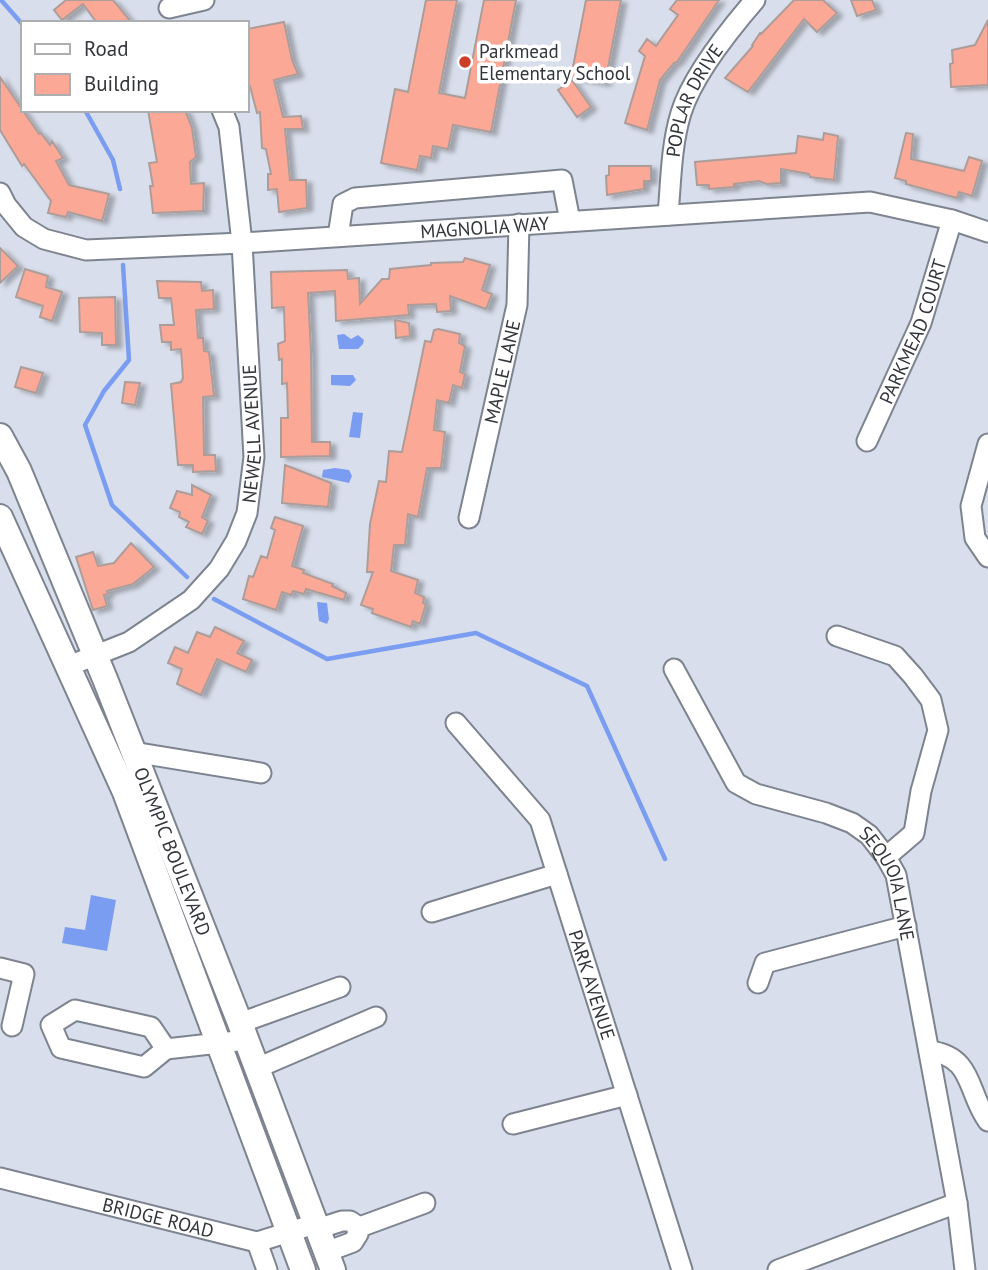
<svg xmlns="http://www.w3.org/2000/svg" width="988" height="1270" viewBox="0 0 988 1270" font-family="'PT Sans',sans-serif">
	<defs>
		<filter id="shadow"><feDropShadow dx="5.5" dy="3" stdDeviation="2" flood-color="#0004"/></filter>
	</defs>
	<rect width="100%" height="100%" fill="#d8deeb"/>
	<path fill="#7b9df1" d="M344,334L351,339L358,335L364,340L363,344L358,349H339L337,335Z
		M331,375H353L356,380L350,386L331,385Z
		M353,412L363,413L360,438L349,437Z
		M335,468L349,470L352,476L349,483L322,477L323,470Z
		M317,602L327,603L329,619L327,624L319,621Z
		M91,895L116,900L107,951L62,943L65,927L85,930Z"/>
	<g fill="none" stroke-linecap="round" stroke-linejoin="round">
		<path stroke="#7b9df1" stroke-width="4.5" d="M1,0L23,25
			M85,110L113,160L120,189
			M123,265L129,360L104,391L85,425L112,505L187,577
			M214,599L327,659L476,633L587,686L665,859"/>
	</g>
	<path fill="#fca897" stroke="#ad9d9a" stroke-width="2" filter="url(#shadow)" d="M66,0H113L132,23H97L83,4L62,20L54,10Z
		M426,0H457L439,93L465,98L484,0H516L491,132L453,125L448,149L433,146L431,158L420,156L417,170L381,163L395,89L408,92Z
		M586,0H621L605,83L571,77Z
		M677,0H719L677,62L674,63L660,80L647,130L625,123L645,56L639,51L647,39L656,46L678,15L670,9Z
		M794,0H823L837,13L817,32L804,19L748,92L725,78L753,46L752,45L760,33L761,34Z
		M851,0H872L876,10L857,16Z
		M988,20V85L951,87L950,64L953,63L952,50L975,45Z
		M284,22L292,60L298,74L274,80L283,117L301,116L303,129H285L290,180H306L307,208L279,212L277,189L268,190V174H271L266,149L262,148L260,112L257,113L250,86H247V29Z
		M0,77L39,134L41,133L50,145L52,141L63,158L56,161L69,185L109,194L102,221L68,212L66,217L48,213L51,201L24,164L22,166L0,130Z
		M572,80L591,107L577,117L558,90Z
		M148,110H185L192,128L196,157L190,162L191,184L204,183L203,211L153,213L150,186H153L149,163L157,162Z
		M824,133L838,136L834,180L810,177L809,174L781,169V183L767,184L759,181L734,184V187L709,189V185H697L695,162L796,153L798,136L823,140Z
		M906,133L913,134L911,159L964,171L969,157L982,161L972,196L959,192L957,198L906,184V181L895,178Z
		M609,166H651V181H644V189L607,195L606,176L609,175Z
		M0,248L18,266L0,283Z
		M465,258L490,265L482,290L492,294L486,309L450,296L451,311L437,312L436,304L408,305L409,315L336,321L335,291L308,293L311,351L312,442H330V456L281,457V418H288L287,383L282,384V359L279,360L278,344L285,341L284,307L272,308L271,272L347,270L348,279L359,278L360,304L382,279H389L390,269L431,265V263L463,262Z
		M25,269L48,276L46,287L62,292L52,321L40,317L43,306L16,297Z
		M157,281L201,282L202,291L213,290L214,309L196,310L198,338H203L204,351L209,352L214,396L203,397L204,455H215L216,471L193,472V465H178L171,384L181,382L183,378L181,349L171,350V342H162L160,325H174L171,298H159Z
		M115,297L116,345H102V333L80,332L79,298Z
		M395,320L409,323L410,336L396,338Z
		M438,329L460,334L459,343L465,346L460,372L465,374L462,388L453,385L449,403L437,400L434,430L445,432L441,468H427L418,517L408,514L405,545H394L391,571L418,580L415,593L424,597L423,603L426,604L420,624L413,621L411,627L372,613L373,609L361,605L373,572H367L370,524L379,481L386,482L389,451L402,452L425,341L431,342L434,330Z
		M21,367L43,373L36,393L15,387Z
		M125,382L140,383L135,405L122,403Z
		M285,465L331,483L328,507L282,503Z
		M192,485L211,495L202,517L208,521L202,534L186,527L189,522L179,517L180,512L170,508L177,491L192,495Z
		M275,517L303,526L292,566L304,570L303,573L333,584L332,586L346,593L344,600L306,589L304,594L293,591L291,595L282,592L276,610L243,599L249,576L253,577L261,556L267,558L275,530L271,528Z
		M131,543L154,567L133,584L107,591L108,594L104,595L107,606L93,610L76,557L93,552L98,566L114,563Z
		M215,627L244,641L237,653L252,660L246,672L217,659L201,695L177,684L182,669L168,663L175,647L188,653L197,632L210,637Z"/>
	<g fill="none" stroke-linecap="round" stroke-linejoin="round">
		<g stroke="#7d838f" stroke-width="23">
			<g id="minor">
				<path d="M169,8L204,0"/>
				<path id="s1" d="M0,193L6,205L24,227L44,239L86,250L242,243L870,202L952,220L988,232"/>
				<path id="s2" d="M668,215C671,181 671,146 681,113C692,77 730,29 755,0"/>
				<path d="M338,236L343,204L355,198L562,180L570,221"/>
				<path id="s3" d="M867,441L921,323L952,220"/>
				<path d="M988,444L971,506L975,538L988,557"/>
				<path id="s4" d="M469,518L517,305L519,224"/>
				<path d="M837,636L895,656L913,676L931,700L938,730L921,791L914,833L886,857"/>
				<path id="s5" d="M66,667L129,642L191,600L219,569L236,541L247,513L254,457L242,243L229,127L222,110"/>
				<path id="s6" d="M674,669L736,783L756,794L826,813L852,823L869,835L886,857L896,875L957,1203L965,1270"/>
				<path id="s7" d="M456,723L540,820L682,1270"/>
				<path d="M133,752L261,773"/>
				<path d="M432,912L557,874"/>
				<path d="M0,968L24,974L12,1026"/>
				<path d="M758,983L765,963L906,926"/>
				<path d="M240,1023L340,987"/>
				<path d="M166,1049L151,1027L75,1010L51,1025L61,1048L144,1067L166,1049L246,1040"/>
				<path d="M929,1051C974,1056 967,1093 988,1121"/>
				<path d="M257,1068L376,1017"/>
				<path d="M513,1124L627,1095"/>
				<path id="s8" d="M0,1178L257,1242L315,1224"/>
				<path d="M357,1228L425,1203"/>
				<path d="M317,1229L342,1221H350L356,1225L358,1234L353,1242L326,1252"/>
				<path d="M257,1242L267,1270"/>
				<path d="M778,1270L957,1203"/>
			</g>
		</g>
		<g stroke="#7d838f" stroke-width="28">
			<g id="major">
				<path id="s9" d="M0,436L19,471L105,679L240,1023L333,1270"/>
				<path d="M0,517L125,792L303,1270"/>
			</g>
		</g>
		<use href="#minor" stroke="#fff" stroke-width="19"/>
		<use href="#major" stroke="#fff" stroke-width="24"/>
	</g>
	<circle fill="#cb3f29" stroke="#fff" stroke-width="2.5" cx="465" cy="62" r="7"/>
	<g text-anchor="middle" dominant-baseline="central" stroke-width="7" stroke-linejoin="round" paint-order="stroke">
		<g font-size="19" fill="#33353a" stroke="#fff" text-anchor="start">
			<text x="479" y="51">Parkmead<tspan x="479" dy="22">Elementary School</tspan></text>
		</g>
		<g font-size="19" fill="#33353a" stroke="#fff">
			<text stroke="none"><textPath href="#s2" startOffset="119">POPLAR DRIVE</textPath></text>
			<text stroke="none"><textPath href="#s1" startOffset="508">MAGNOLIA WAY</textPath></text>
			<text stroke="none"><textPath href="#s3" startOffset="119">PARKMEAD COURT</textPath></text>
			<text stroke="none"><textPath href="#s4" startOffset="150">MAPLE LANE</textPath></text>
			<text stroke="none"><textPath href="#s5" startOffset="327">NEWELL AVENUE</textPath></text>
			<text stroke="none"><textPath href="#s9" startOffset="450">OLYMPIC BOULEVARD</textPath></text>
			<text stroke="none"><textPath href="#s6" startOffset="327">SEQUOIA LANE</textPath></text>
			<text stroke="none"><textPath href="#s7" startOffset="301">PARK AVENUE</textPath></text>
			<text stroke="none"><textPath href="#s8" startOffset="163">BRIDGE ROAD</textPath></text>
		</g>
	</g>
	<rect x="21" y="21" width="228" height="91" fill="#ffffff" stroke="#adaeb0" stroke-width="2"/>
	<rect x="35" y="44" width="35" height="10" fill="#ffffff" stroke="#adaeb0" stroke-width="2"/>
	<text x="84" y="56" font-size="21" fill="#33353a">Road</text>
	<rect x="35" y="74" width="35" height="21" fill="#fca897" stroke="#adaeb0" stroke-width="2"/>
	<text x="84" y="91" font-size="21" fill="#33353a">Building</text>
</svg>
